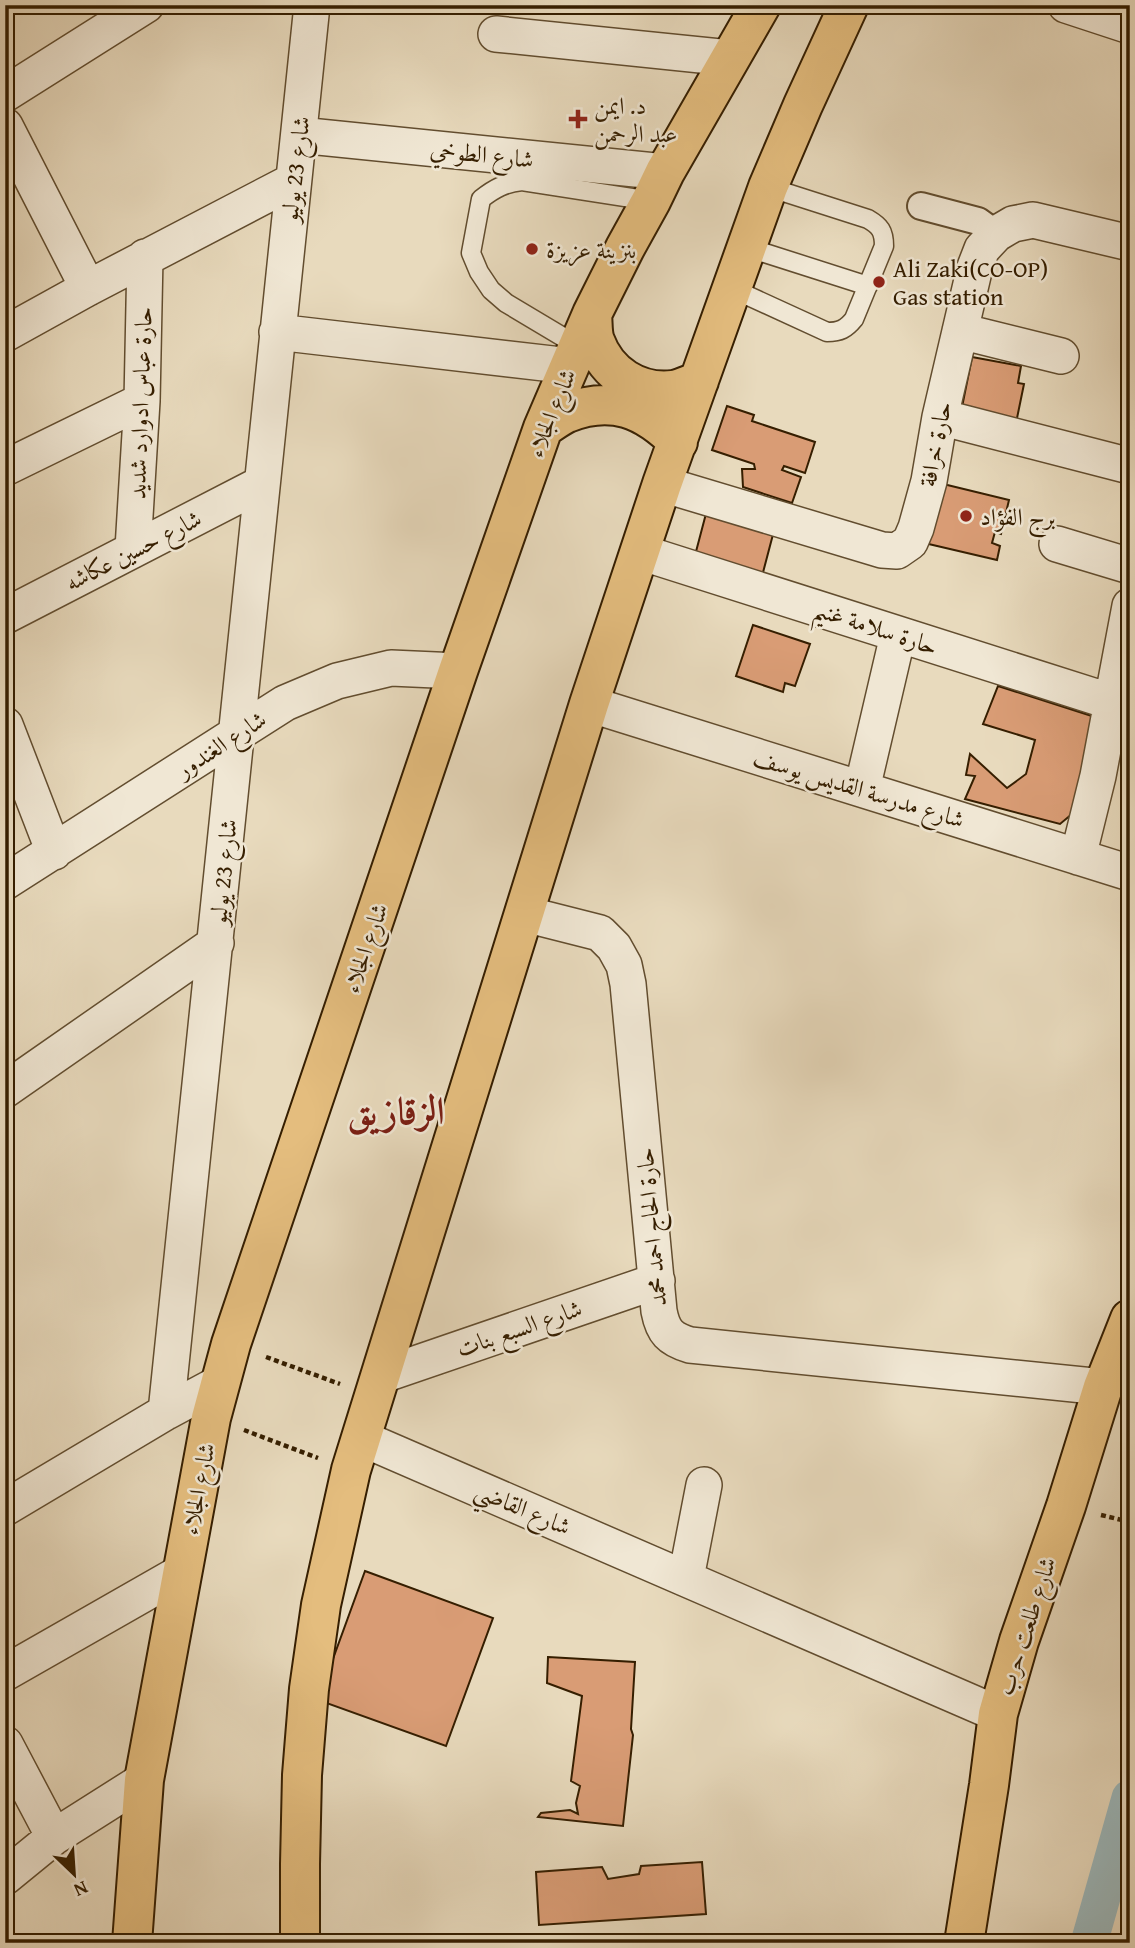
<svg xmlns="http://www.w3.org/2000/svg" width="1135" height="1948" viewBox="0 0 1135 1948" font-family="'Gentium Book Plus',Amiri,serif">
	<rect width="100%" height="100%" fill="#e8dabd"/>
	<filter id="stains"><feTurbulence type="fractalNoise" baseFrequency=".00286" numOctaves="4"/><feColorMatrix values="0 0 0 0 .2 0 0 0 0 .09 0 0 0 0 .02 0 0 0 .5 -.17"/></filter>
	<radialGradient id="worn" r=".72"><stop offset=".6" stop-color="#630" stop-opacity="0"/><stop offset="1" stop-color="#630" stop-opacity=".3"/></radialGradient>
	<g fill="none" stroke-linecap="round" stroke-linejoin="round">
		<path stroke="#9cb8bc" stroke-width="37" d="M1089,1943L1130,1798"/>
	</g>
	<path fill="#d99c75" stroke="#351e00" stroke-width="2" d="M1130,317V339L1122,336Z
		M972,357L1021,366L1018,383L1024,384L1015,428L960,417Z
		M727,406L754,415L752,421L815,442L805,473L784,466L782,470L801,477L792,503L743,487L742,469H755L754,464L712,450Z
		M935,482L1009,500L1001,534L995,532L992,543L1000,546L997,560L920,542Z
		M708,506L776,523L761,580L693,563Z
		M753,625L810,644L795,686L785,683L783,692L736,676Z
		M998,686L1098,718L1072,814L1060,824L965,799L975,776L966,775L970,754L1007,788L1026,774L1035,740L983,724Z
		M365,1571L493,1618L446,1746L318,1700Z
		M548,1657L635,1662L631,1729L633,1735L623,1826L538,1817L541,1813L570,1810L578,1814L576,1803L580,1786L571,1781L582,1696L547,1683Z
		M702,1862L706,1914L539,1925L536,1872L602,1867L608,1879L639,1874L641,1866Z"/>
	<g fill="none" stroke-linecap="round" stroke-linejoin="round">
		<g stroke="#624d2f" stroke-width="21">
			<path id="service" d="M746,247L868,286
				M731,288L827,332C840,332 846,329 854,319L884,246C884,231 880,226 868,219L768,187
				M578,346L506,303L491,290L479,272L471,253L481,199C495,188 505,183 522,181L651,201"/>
		</g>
		<g stroke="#624d2f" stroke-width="30">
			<path id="pedestrian" d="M921,206L978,221L996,234"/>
		</g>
		<g stroke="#624d2f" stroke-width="38">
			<path id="minor" d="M1066,5L1130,26
				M496,34L730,58
				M5,94L146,5
				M5,126L88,288
				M299,135L665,172
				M960,331L1061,356
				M277,332L570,366
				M5,334L88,288L293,181
				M940,417L1130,466
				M5,468L142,401
				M662,484L882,550L897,551L910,542L916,528L929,481L940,417L975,267L982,249L996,234L1013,224L1033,220L1130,243
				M1057,544L1130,566
				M133,549L142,401L145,257
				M640,552L1112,702
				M5,616L261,484
				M589,704L1130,873
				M5,725L54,852
				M862,789L898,635
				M1078,857L1098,776L1130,606
				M5,882L285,703L337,681L391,668L458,671
				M525,914L600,933L614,947L624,965L628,984L659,1311C663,1332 670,1339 690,1345L1103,1387
				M5,1090L216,943
				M380,1376L657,1281
				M166,1412L312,5
				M361,1438L998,1714
				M5,1508L166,1412L220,1383
				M686,1578L704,1485
				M5,1673L182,1572
				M5,1744L54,1837
				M5,1877L54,1837L144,1780"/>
		</g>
		<g stroke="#351e00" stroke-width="42">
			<path id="primary" d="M964,1943L989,1785L998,1714L1019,1641L1066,1506L1103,1387L1130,1319"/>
		</g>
		<g stroke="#351e00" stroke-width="42">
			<path id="trunk" d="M592,314C593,323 592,333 595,341C607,374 638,394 673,390C681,389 690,384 699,381
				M543,428C551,423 558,417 567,413C612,395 645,409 678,442
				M132,1943L144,1780L211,1418L231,1344L458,671L543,428L592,314L625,248L651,201L665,172L761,5
				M300,1943V1864L302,1775L309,1689L321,1605L351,1470L589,704L662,484L768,187L803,105L849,5"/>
		</g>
		<path stroke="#351e00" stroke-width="4.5" stroke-dasharray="5 3.5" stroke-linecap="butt" d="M266,1357L340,1384
			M244,1430L318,1458
			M1101,1515L1130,1522"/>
		<use href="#service" stroke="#f0e7d4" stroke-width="18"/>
		<use href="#pedestrian" stroke="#f0e7d4" stroke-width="26"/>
		<use href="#minor" stroke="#f0e7d4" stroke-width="35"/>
		<use href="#primary" stroke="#e4bd7e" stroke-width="38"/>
		<use href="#trunk" stroke="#e4bd7e" stroke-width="38"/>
	</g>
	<g fill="#8f2418" stroke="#f0e7d4" stroke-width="2.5">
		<path d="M574.5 108.5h7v7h7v7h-7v7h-7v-7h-7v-7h7z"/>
		<circle cx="532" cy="249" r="7"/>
		<circle cx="879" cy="282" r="7"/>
		<circle cx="966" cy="516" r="7"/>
	</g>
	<g text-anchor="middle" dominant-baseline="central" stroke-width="5" stroke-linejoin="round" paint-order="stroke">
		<g font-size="24" fill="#351e00" stroke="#f0e7d4" text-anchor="start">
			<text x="594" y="105">د. ايمن<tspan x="594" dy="28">عبد الرحمن</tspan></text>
			<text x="546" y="249">بنزينة عزيزة</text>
			<text x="893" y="268">Ali Zaki(CO-OP)<tspan x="893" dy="28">Gas station</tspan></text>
			<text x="980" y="516">برج الفؤاد</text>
		</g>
		<g font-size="24" fill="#351e00" stroke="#f0e7d4">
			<text transform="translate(482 154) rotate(6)">شارع الطوخي</text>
			<text transform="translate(295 169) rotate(-83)">شارع 23 يوليو</text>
			<text transform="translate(140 403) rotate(-88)">حارة عباس ادوارد شديد</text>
			<text transform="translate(551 413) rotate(-68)">شارع الجلاء</text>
			<text transform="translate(935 444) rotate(-79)">حارة خرافة</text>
			<text transform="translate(133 550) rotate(-27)">شارع حسين عكاشه</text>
			<text transform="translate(876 627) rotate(18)">حارة سلامة غنيم</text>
			<text transform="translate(221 744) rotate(-33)">شارع الغندور</text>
			<text transform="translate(859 788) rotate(17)">شارع مدرسة القديس يوسف</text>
			<text transform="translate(223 872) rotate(-84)">شارع 23 يوليو</text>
			<text transform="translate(365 948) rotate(-71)">شارع الجلاء</text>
			<text transform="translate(651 1227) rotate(-95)">حارة الحاج احمد محمد</text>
			<text transform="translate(519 1328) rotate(-19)">شارع السبع بنات</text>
			<text transform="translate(198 1489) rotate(-79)">شارع الجلاء</text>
			<text transform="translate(523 1508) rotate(23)">شارع القاضي</text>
			<text transform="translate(1026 1626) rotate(-72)">شارع طلعت حرب</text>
		</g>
		<g font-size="38" font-weight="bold" fill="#7a1f14" stroke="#f0e7d4">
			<text x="396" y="1110">الزقازيق</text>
		</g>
	</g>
	<rect width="1135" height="1948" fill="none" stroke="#e8dabd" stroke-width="28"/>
	<rect x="7" y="7" width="1121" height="1934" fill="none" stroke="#351e00" stroke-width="3.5"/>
	<rect x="14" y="14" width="1107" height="1920" fill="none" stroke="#351e00" stroke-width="2"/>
	<g transform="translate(74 1874) rotate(155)" stroke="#f0e7d4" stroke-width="5" paint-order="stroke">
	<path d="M0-5L12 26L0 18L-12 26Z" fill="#351e00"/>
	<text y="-10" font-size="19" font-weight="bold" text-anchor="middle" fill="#351e00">N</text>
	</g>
	<rect width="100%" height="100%" filter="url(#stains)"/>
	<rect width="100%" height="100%" fill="url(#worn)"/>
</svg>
